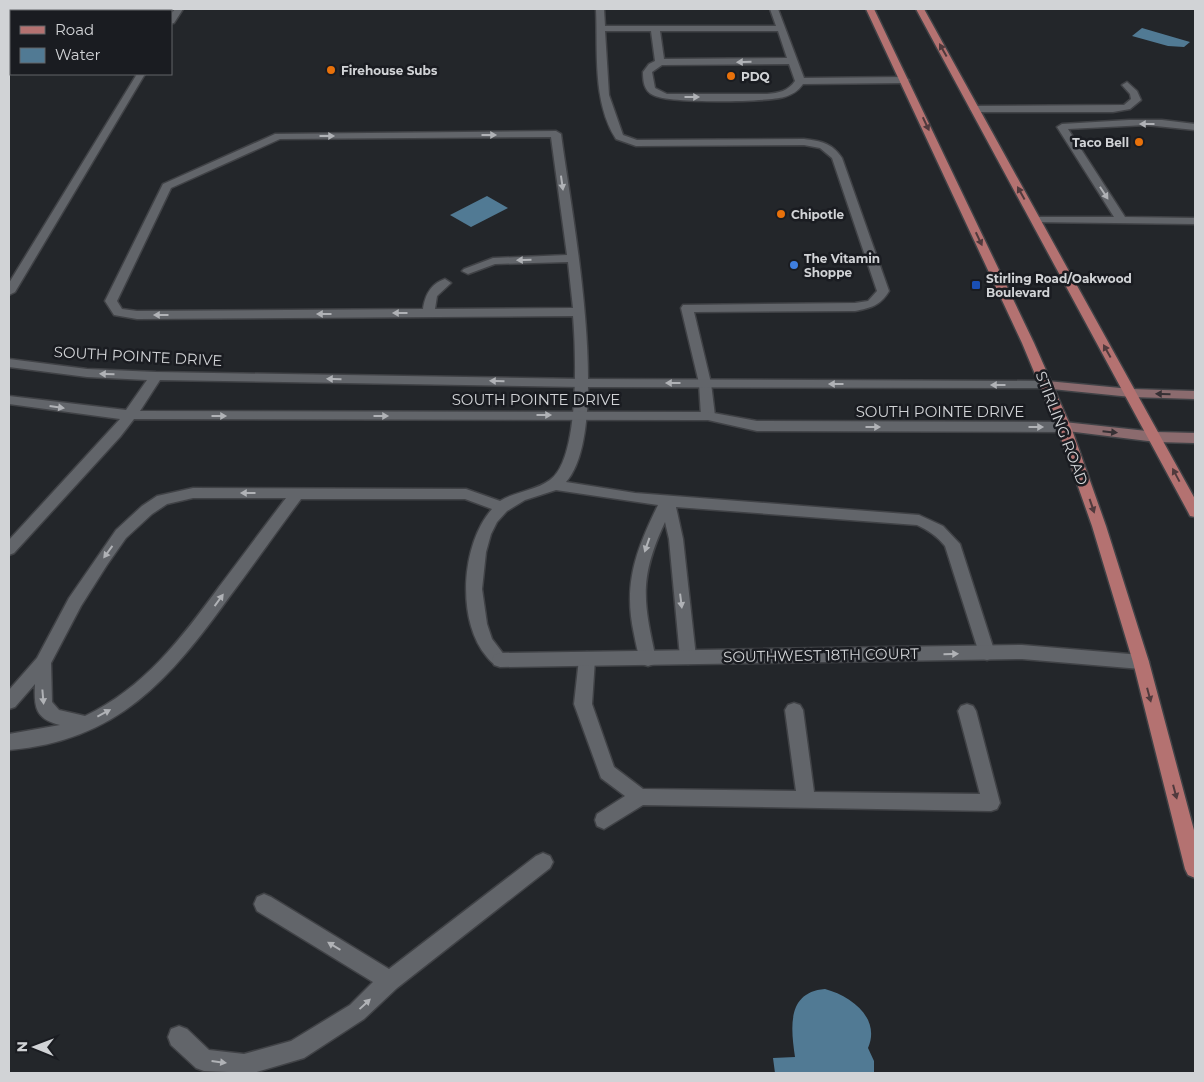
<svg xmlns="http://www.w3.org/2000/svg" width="1204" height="1082" viewBox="0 0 1204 1082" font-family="Montserrat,sans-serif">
	<rect width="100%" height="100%" fill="#23262a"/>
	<path fill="#517a94" d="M1142,28L1190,42L1184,47L1168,46L1132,36Z
		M487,196L508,208L471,227L450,215Z
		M825,989C851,996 881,1018 868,1048L874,1061V1073H775L773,1058L795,1057C791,1029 786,992 825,989Z"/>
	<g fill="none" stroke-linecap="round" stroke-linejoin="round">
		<g stroke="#404246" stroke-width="3">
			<path id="lane" d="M175,9H183L174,23H171V14Z
				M596,9H604L605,26H776L770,9H778L804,78L904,77L909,80L904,83L803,84C798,91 792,95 784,97C766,102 669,104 653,95C644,91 643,81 643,72L649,64L655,61L651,31H605L609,95L623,135L637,140L804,139C821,141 832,143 842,158L889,291C881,305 871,308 855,311L694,312L711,383L715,416L713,419H703L701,416L699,383L681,308L683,305L855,303L868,301L877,291L832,158L820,148L804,145L636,146L616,139C592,102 598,50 596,9ZM660,31H778L787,58L664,59ZM789,64L795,81C788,91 779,93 767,94H667L655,88L652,72L662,65Z
				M137,74H145L15,292L9,295V283Z
				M1127,82L1137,91L1141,100L1130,109L1113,112H975L970,109L975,106L1124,105L1131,99L1130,94L1122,85Z
				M1129,120H1162L1195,124V130L1146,125L1068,129L1125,217L1195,218V224L1032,222L1031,220L1032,218L1036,217H1114L1057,127L1062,124Z
				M556,131L561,134C570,205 614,428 566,482L635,493L919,515L943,526L960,544L995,653L993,658L987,660L981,658L979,653L945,546C937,536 928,530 917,525L676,507L683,539L696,657L694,662L688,664L682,662L680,657L669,539L665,522C639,578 643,601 656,659L654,664L648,666L642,664C638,655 636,644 634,634C623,584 636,550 658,505L556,490L525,500L507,511L497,522L491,534L486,552L482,589L487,624L492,639L508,660L506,665C497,668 493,664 487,657C456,621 461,544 492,509L465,499H301C277,531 254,564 230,596C170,679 118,741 9,750V734L60,725C35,719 34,707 35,684L15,707L9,709V690L37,658L69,598L116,530L142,506L157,496L193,488L466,489L500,501C516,491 535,491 550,480C580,459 576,351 573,316L137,319L114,315L105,301L163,184L275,134ZM551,137L567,255L493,258L464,269L462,271L468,274L495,264L568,262L573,308L435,309L437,296L451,283L445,279C430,284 425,296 423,309L137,311L122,309L117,301L171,188L280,139ZM193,498H286C263,528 241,558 219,587C181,639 144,688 85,716L59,710L52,702L51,663L81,606L107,565L126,538L152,514L167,504Z
				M587,652L593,654L595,659L592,704L614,767L643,789L796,791L785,710L788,705L794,703L800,705L803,710L814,792L980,794L958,711L961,706L967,704L973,706L976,711L1000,803L997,809L991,811L643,805L604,829L597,826L595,820L597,814L625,796L601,778L574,704L579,659L581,654Z
				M543,853L550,856L553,862L550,868L397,988L364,1019L304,1058L253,1073L204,1071L196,1068L171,1045L168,1037L171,1029L179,1026L187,1029L209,1050L244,1054L291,1041L350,1005L373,982L257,911L254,904L257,897L264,894L271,897L389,969L536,856Z"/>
		</g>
		<g stroke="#404246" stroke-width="3">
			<path id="street" d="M9,359L87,369L156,372L581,379L1047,381L1052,382L1053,385L1052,388L581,387L160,380L140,411L708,412L757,421L1064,422L1069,424L1071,427L1069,430L1064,432L757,431L708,420L134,419L120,437L14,553L9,555V540L120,419L9,404V396L126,410L147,380L87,377L9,367Z
				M1022,645L1141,655L1147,657L1149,662L1147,667L1141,669L1022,659L500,667L494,665L492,660L494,655L500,653Z"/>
		</g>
		<g stroke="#404246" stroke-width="3">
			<path id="secondary" d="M1047,381L1131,389L1195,391V399L1131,397L1042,388L1041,385L1042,382Z
				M1064,422L1156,432L1195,433V443L1156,442L1059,430L1057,427L1059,424Z"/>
		</g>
		<g stroke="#404246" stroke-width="3">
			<path id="primary" d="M866,9H874L1034,343L1071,427L1106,526L1149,662L1195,834V878L1188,875L1185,869L1133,662L1092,526L1057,427L1022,343Z
				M916,9H924L1195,499V517L1190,516L1188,512Z"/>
		</g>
		<use href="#lane" fill="#62656a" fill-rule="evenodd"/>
		<use href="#street" fill="#62656a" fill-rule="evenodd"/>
		<use href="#secondary" fill="#8b6b6e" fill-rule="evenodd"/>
		<use href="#primary" fill="#b47271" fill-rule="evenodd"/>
	</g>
	<defs><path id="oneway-solid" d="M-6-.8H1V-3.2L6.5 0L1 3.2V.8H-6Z" transform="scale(1.25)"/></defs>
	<g fill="#503a3d">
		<use href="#oneway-solid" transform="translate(943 50) rotate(-119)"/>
		<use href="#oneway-solid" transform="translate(926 124) rotate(65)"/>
		<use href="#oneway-solid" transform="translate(1021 193) rotate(-119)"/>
		<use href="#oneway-solid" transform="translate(979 239) rotate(65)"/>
		<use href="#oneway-solid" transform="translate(1107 351) rotate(-119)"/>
		<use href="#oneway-solid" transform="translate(1176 475) rotate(-118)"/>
		<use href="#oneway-solid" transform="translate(1092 506) rotate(71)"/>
		<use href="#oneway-solid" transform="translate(1149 695) rotate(75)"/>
		<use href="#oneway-solid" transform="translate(1175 792) rotate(75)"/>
	</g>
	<g fill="#b0b2b6">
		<use href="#oneway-solid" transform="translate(744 62) rotate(179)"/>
		<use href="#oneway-solid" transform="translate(692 97)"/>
		<use href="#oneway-solid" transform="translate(1147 124) rotate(-180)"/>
		<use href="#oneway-solid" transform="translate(489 135)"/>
		<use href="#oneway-solid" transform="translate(327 136)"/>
		<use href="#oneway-solid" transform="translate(562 183) rotate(82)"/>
		<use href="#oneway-solid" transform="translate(1104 193) rotate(57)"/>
		<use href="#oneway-solid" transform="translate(524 260) rotate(178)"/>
		<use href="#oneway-solid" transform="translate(400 313) rotate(180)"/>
		<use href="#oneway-solid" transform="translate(324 314) rotate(180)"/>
		<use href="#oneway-solid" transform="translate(161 315) rotate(180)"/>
		<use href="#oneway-solid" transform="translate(107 374) rotate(-178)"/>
		<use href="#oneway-solid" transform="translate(334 379) rotate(-179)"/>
		<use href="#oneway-solid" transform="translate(497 381) rotate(-179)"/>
		<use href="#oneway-solid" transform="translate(673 383) rotate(-180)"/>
		<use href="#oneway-solid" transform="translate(836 384) rotate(-180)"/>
		<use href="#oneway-solid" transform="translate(998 385) rotate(-180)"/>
		<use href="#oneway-solid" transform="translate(57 407) rotate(8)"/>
		<use href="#oneway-solid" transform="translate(544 415)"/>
		<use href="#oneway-solid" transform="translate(219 416)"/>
		<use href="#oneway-solid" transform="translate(381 416)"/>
		<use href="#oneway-solid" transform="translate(873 427)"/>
		<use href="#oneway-solid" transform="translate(1036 427)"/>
		<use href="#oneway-solid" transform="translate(248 493) rotate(-180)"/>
		<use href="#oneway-solid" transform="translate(647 545) rotate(109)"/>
		<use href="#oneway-solid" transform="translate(108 552) rotate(126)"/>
		<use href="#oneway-solid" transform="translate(219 600) rotate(-54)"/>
		<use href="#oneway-solid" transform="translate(681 601) rotate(83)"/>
		<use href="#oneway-solid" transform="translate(951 654) rotate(-1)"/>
		<use href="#oneway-solid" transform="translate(43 697) rotate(85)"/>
		<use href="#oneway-solid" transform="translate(104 713) rotate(-28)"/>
		<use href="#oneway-solid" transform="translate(334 946) rotate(-149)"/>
		<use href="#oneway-solid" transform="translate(365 1004) rotate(-43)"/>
		<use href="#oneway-solid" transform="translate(219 1062) rotate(7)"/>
	</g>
	<g fill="#363034">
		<use href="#oneway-solid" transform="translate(1163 394) rotate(-179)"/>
		<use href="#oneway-solid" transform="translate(1110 432) rotate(6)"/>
	</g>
	<g fill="#e8710a" stroke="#1a1c21" stroke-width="2">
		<circle cx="331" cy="70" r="5"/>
		<circle cx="731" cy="76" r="5"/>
		<circle cx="1139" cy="142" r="5"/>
		<circle cx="781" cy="214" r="5"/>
	</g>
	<circle fill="#3f7fe0" stroke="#1a1c21" stroke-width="2" cx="794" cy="265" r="5"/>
	<rect fill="#1a4fb4" stroke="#1a1c21" stroke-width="2" x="971" y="280" width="10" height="10" rx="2.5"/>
	<g text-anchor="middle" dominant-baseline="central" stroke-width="5" stroke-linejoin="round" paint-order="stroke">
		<g font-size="12" font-weight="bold" fill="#d1d3d6" stroke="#1a1c21" text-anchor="start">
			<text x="341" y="70">Firehouse Subs</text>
			<text x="741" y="76">PDQ</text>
			<text x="1129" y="142" text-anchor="end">Taco Bell</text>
			<text x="791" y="214">Chipotle</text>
			<text x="804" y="258">The Vitamin<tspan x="804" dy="14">Shoppe</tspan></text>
			<text x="986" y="278">Stirling Road/Oakwood<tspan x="986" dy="14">Boulevard</tspan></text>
		</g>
		<g font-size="15" fill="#d1d3d6" stroke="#1a1c21">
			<text transform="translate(138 356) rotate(3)">SOUTH POINTE DRIVE</text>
			<text x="536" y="399">SOUTH POINTE DRIVE</text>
			<text x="940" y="411">SOUTH POINTE DRIVE</text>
			<text transform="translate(1062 428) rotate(69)">STIRLING ROAD</text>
			<text transform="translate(821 655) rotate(-1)">SOUTHWEST 18TH COURT</text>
		</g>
	</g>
	<rect width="1204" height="1082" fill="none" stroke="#d1d3d6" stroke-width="20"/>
	<rect x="10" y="10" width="162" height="65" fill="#1a1c21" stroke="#636569"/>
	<rect x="20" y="26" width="25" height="8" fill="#b47271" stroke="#636569"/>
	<text x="55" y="35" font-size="15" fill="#d1d3d6">Road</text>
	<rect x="20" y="48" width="25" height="15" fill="#517a94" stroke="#636569"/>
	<text x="55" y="60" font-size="15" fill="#d1d3d6">Water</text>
	<g transform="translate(35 1047) rotate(271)" stroke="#1a1c21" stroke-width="4" paint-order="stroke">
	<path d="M0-4L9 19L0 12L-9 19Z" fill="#d1d3d6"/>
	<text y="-8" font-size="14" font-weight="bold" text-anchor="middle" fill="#d1d3d6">N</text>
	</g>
</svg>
